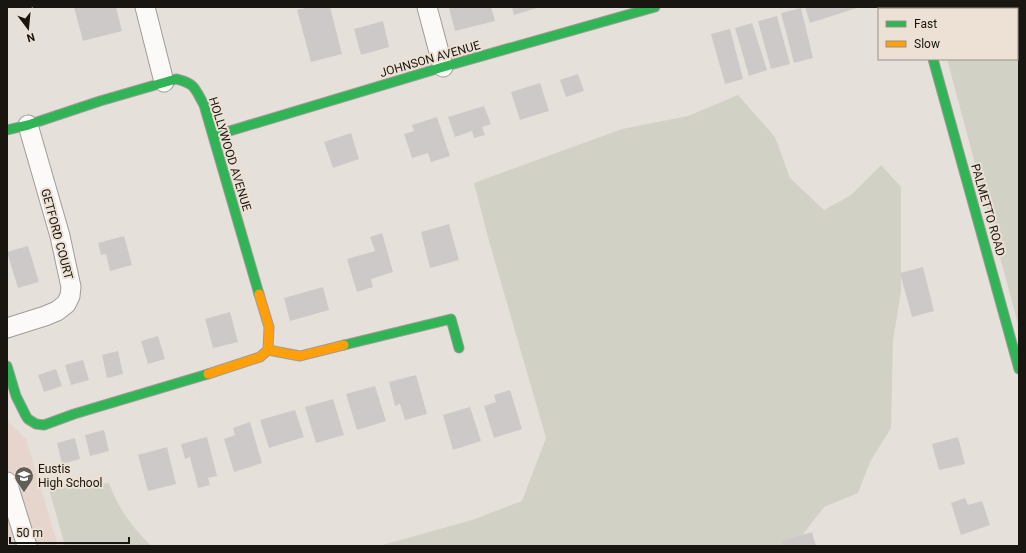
<svg xmlns="http://www.w3.org/2000/svg" width="1026" height="553" viewBox="0 0 1026 553" font-family="Roboto,sans-serif">
	<rect width="100%" height="100%" fill="#e6e0da"/>
	<path fill="#e5d5cc" d="M7,417L9,423L26,439L58,546H7Z"/>
	<path fill="#d1d2c5" d="M1019,12V328L947,59H1017V13Z
		M738,95L775,137L790,178L824,210L851,195L881,165L901,187V292L893,340L891,428L870,462L858,493L824,507L794,546H379L472,520L522,501L546,438L489,241L474,183L622,129L688,116Z
		M109,483C119,510 131,525 151,546H65L49,489Z"/>
	<path fill="#cec9c9" d="M74,7H116L122,31L83,41Z
		M310,7H330L342,54L311,62L297,10Z
		M453,7H491L495,21L455,31L449,8Z
		M512,7H540L514,15Z
		M805,7H860L810,23Z
		M801,8L813,58L794,63L781,13Z
		M777,16L790,64L771,69L758,21Z
		M383,21L389,47L361,55L354,29Z
		M752,23L767,70L749,76L735,28Z
		M730,29L743,79L725,84L711,34Z
		M578,74L584,91L566,97L560,80Z
		M540,83L549,111L520,120L511,92Z
		M484,106L491,124L482,127L485,135L474,138L472,131L455,137L448,117Z
		M437,117L450,156L431,162L428,153L412,158L404,134L414,131L412,125Z
		M351,133L359,159L333,168L324,142Z
		M449,224L459,260L430,268L421,232Z
		M382,233L393,272L371,279L373,287L357,292L347,259L375,251L370,237Z
		M124,236L132,265L110,271L106,254L101,255L98,243Z
		M28,246L39,282L18,288L7,252Z
		M923,267L934,311L912,317L900,273Z
		M323,287L329,310L290,321L284,298Z
		M230,312L238,342L213,348L205,319Z
		M158,336L165,359L148,364L141,341Z
		M118,351L123,374L107,378L102,355Z
		M83,360L89,380L71,385L65,365Z
		M56,369L62,386L44,392L38,375Z
		M416,375L427,414L405,420L400,404L395,406L389,382Z
		M375,386L386,421L357,430L346,394Z
		M510,390L522,429L494,438L484,406L496,402L494,395Z
		M333,399L344,435L316,443L305,407Z
		M470,407L481,441L453,450L443,415Z
		M295,410L304,437L269,448L260,420Z
		M250,422L262,463L234,472L224,439L235,435L233,428Z
		M104,430L109,451L90,456L85,435Z
		M207,437L217,476L208,478L210,485L198,488L190,457L185,459L181,444Z
		M958,437L965,464L939,470L932,444Z
		M75,438L80,459L62,464L57,443Z
		M167,447L176,484L148,491L138,455Z
		M965,498L968,505L982,501L990,525L961,535L951,503Z
		M812,532L816,546H783L782,541Z"/>
	<g fill="none" stroke-linecap="round" stroke-linejoin="round">
		<g stroke="#a19c97" stroke-width="21">
			<path id="street" d="M145,7L164,82
				M427,7L443,67
				M7,328L45,316L57,311L66,304L70,296L71,287L60,236L28,125
				M7,482L27,546"/>
		</g>
		<g stroke="#a19c97" stroke-width="11">
			<path id="fast" d="M918,7L919,9
				M933,59L1019,369
				M7,130L28,125L100,101L176,79C195,83 195,89 204,105L259,294
				M213,136L443,67L655,7
				M344,345L451,319L459,348
				M7,366L16,396L26,416L28,419L36,424L44,425L74,414L208,374"/>
		</g>
		<g stroke="#a19c97" stroke-width="11">
			<path id="slow" d="M259,294L269,327L268,350
				M208,374L260,357L268,350L300,356L344,345"/>
		</g>
		<use href="#street" stroke="#fbfaf9" stroke-width="19"/>
		<use href="#fast" stroke="#30b455" stroke-width="9"/>
		<use href="#slow" stroke="#ff9f0a" stroke-width="9"/>
	</g>
	<defs>
		<g id="school-pin" transform="scale(1)"><path d="M0 17L-7.5 6A9.5 9.5 0 1 1 7.5 6Z" fill="#615d57" stroke="#ece1d4"/><path d="M0-5L7-2L0 1L-7-2ZM-4 1L0 2.5L4 1V4Q0 6-4 4Z" fill="#fff"/></g>
	</defs>
	<g fill-rule="evenodd">
		<use href="#school-pin" x="24" y="476"/>
	</g>
	<g text-anchor="middle" dominant-baseline="central" stroke-width="4" stroke-linejoin="round" paint-order="stroke">
		<g font-size="12" fill="#191611" stroke="#ece1d4">
			<text transform="translate(430 59) rotate(-16)">JOHNSON AVENUE</text>
			<text transform="translate(230 154) rotate(73)">HOLLYWOOD AVENUE</text>
			<text transform="translate(988 210) rotate(74)">PALMETTO ROAD</text>
			<text transform="translate(57 234) rotate(75)">GETFORD COURT</text>
		</g>
		<g font-size="12" fill="#191611" stroke="#ece1d4" text-anchor="start">
			<text x="38" y="469">Eustis<tspan x="38" dy="14">High School</tspan></text>
		</g>
	</g>
	<rect width="1026" height="553" fill="none" stroke="#191611" stroke-width="16"/>
	<rect x="878" y="8" width="140" height="52" fill="#ece1d4" stroke="#989086"/>
	<rect x="886" y="21" width="20" height="6" fill="#30b455" stroke="#989086"/>
	<text x="914" y="28" font-size="12" fill="#191611">Fast</text>
	<rect x="886" y="41" width="20" height="6" fill="#ff9f0a" stroke="#989086"/>
	<text x="914" y="48" font-size="12" fill="#191611">Slow</text>
	<g transform="translate(28 28) rotate(164)" stroke="#ece1d4" stroke-width="3" paint-order="stroke">
	<path d="M0-3L7 15L0 10L-7 15Z" fill="#191611"/>
	<text y="-6" font-size="11" font-weight="bold" text-anchor="middle" fill="#191611">N</text>
	</g>
	<path d="M10 537v6h119v-6" fill="none" stroke="#191611" stroke-width="2"/>
	<text x="16" y="537" font-size="12" fill="#191611" stroke="#ece1d4" stroke-width="3" paint-order="stroke">50 m</text>
</svg>
